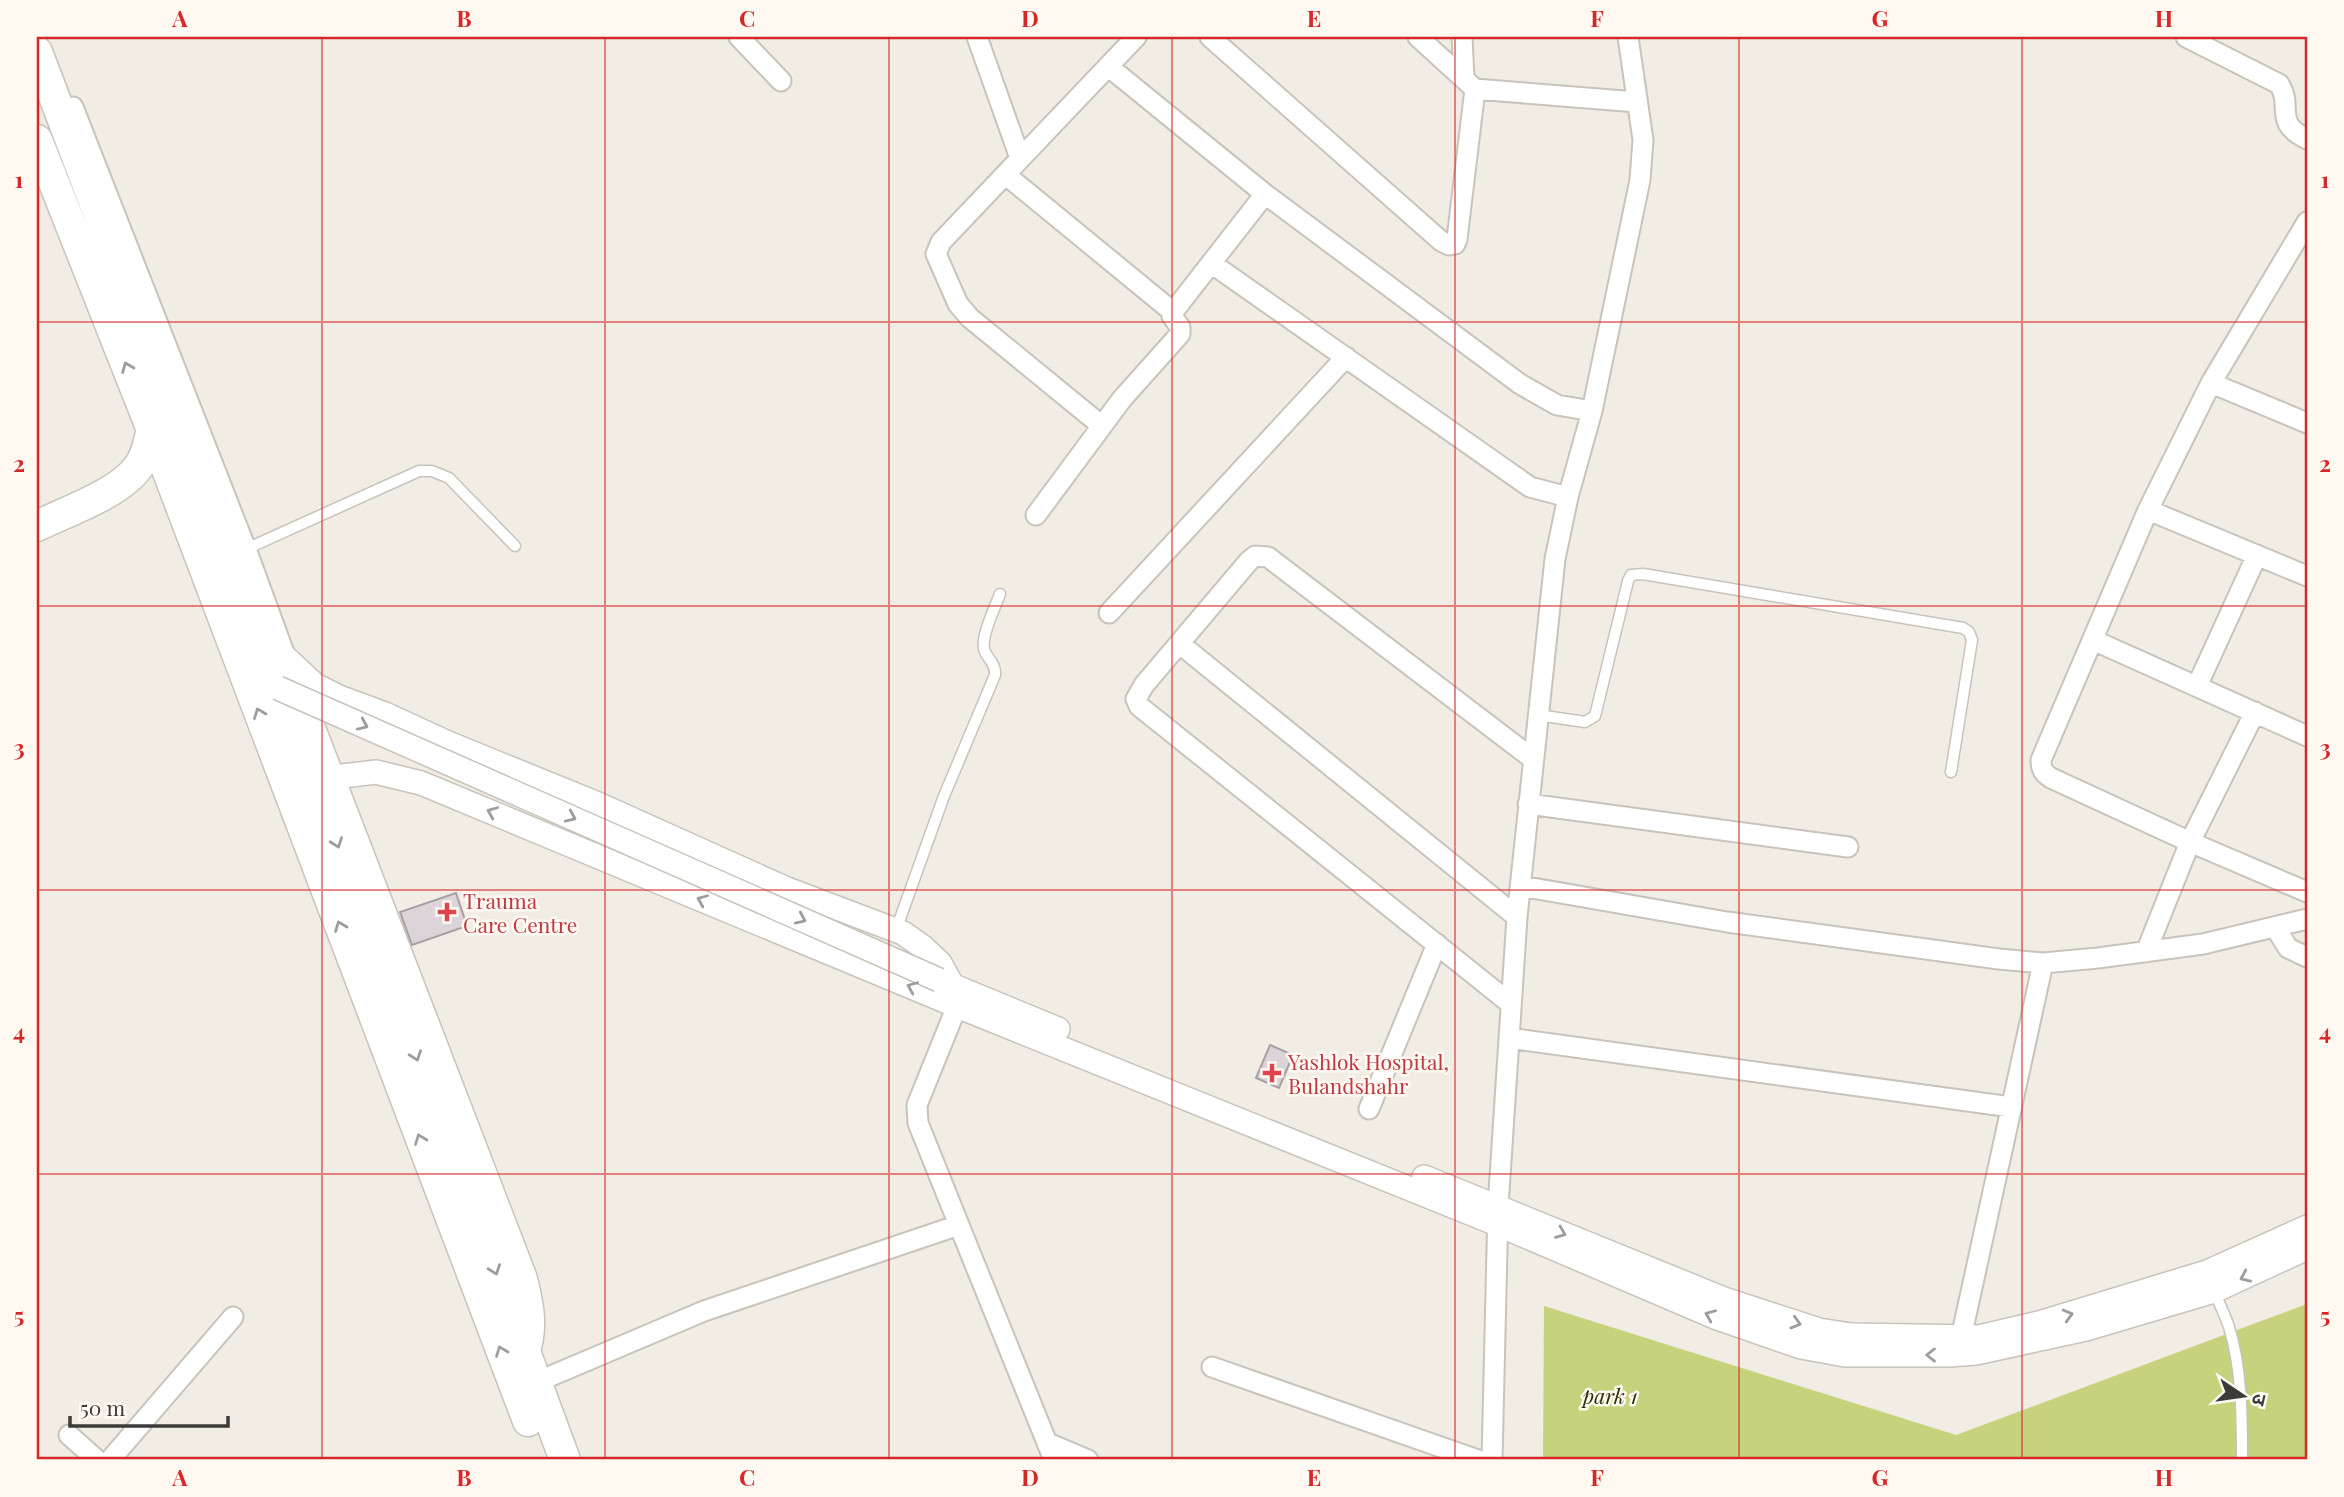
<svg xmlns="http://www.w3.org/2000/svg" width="2344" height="1497" viewBox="0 0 2344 1497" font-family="'Playfair Display','Noto Sans Devanagari',serif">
	<rect width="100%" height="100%" fill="#f1ece4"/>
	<path fill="#c7d27d" d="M2307,1304V1460H1543L1544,1306L1956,1435Z"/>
	<path fill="#ddd4d9" stroke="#a79fa4" stroke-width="2" d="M456,893L467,926L412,945L400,912Z
		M1270,1045L1293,1055L1279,1088L1256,1078Z"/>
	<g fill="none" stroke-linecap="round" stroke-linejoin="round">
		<g stroke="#c8c3bb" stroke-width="13">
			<path id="service" d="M246,549L419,471H432L449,478L515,546
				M1538,715L1585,722L1595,716L1628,581L1631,575L1643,574L1963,628L1969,632L1972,640L1951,772
				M896,930L944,796L995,675C996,663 987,659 984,649C981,636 995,607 1000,594
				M2214,1291C2219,1303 2225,1315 2229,1327C2242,1369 2242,1417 2242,1460"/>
		</g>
		<g stroke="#c8c3bb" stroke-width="23">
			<path id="minor" d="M739,37L781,81
				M977,37L1020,158
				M1210,37L1441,241L1449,245L1455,244L1457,239L1475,89
				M1418,37L1475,89L1637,102
				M1462,37L1464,79
				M2186,37L2279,84C2294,107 2272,122 2307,139
				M1109,67L1265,194L1520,384L1557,405L1592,411
				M73,107L246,549L286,658
				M1006,175L1173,312
				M2307,222L2211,383L2148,510L2041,760C2041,769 2043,773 2051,778L2190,842L2307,892
				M1211,263L1530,487L1568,497
				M2211,383L2307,423
				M1102,426L970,318L958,304L936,254L941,242L1136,37
				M2148,510L2307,576
				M1036,515L1122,399L1180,334V327L1172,316L1173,312L1265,194
				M1109,613L1346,357
				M2093,640L2307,736
				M1180,644L1517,917
				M2197,686L2257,555
				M1528,804L1848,847
				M1521,886L1727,922L1999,959L2043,963L2098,958L2203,944L2307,919
				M2275,927L2288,948L2307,957
				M2146,952L2190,842L2255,712
				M1511,1004L1139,706L1136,699L1144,685L1249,561L1255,556L1268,557L1533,759
				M1509,1038L2011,1107
				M1369,1109L1437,944
				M959,1225L1054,1460
				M1961,1338L2043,963
				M1212,1367L1478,1460
				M525,1387L704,1311L959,1225L918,1123L917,1105L957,1006
				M69,1435L97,1460
				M1048,1443L1088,1460
				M110,1460L233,1317
				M1492,1460L1498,1207L1517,917L1555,559L1568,497L1592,411L1640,180L1643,140L1628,37"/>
		</g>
		<g stroke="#c8c3bb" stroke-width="26">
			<path id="tertiary" d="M286,658L315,685L339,697L385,714L448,743L598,804L787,889L903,933L923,947L940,963L952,985
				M297,685L525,1277C532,1304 537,1329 527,1355
				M334,777L376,772L421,783L957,1006L1497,1224L1717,1318L1801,1347L1845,1355H1949L1976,1353L2086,1329L2214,1291L2307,1248
				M939,980L1058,1029
				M1424,1177L1724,1299L1819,1330L1851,1335L1979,1337L2039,1323L2207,1272L2307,1227"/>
		</g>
		<g stroke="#c8c3bb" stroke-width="33">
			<path id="primary" d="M37,52L298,736L565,1460
				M37,140L152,430L528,1421
				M37,526C67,511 126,492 142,461C147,452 149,440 152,430"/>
		</g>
		<use href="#service" stroke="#fff" stroke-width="10"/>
		<use href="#minor" stroke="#fff" stroke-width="19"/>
		<use href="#tertiary" stroke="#fff" stroke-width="23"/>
		<use href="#primary" stroke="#fff" stroke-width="30"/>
		<g stroke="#c8c3bb" stroke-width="26" stroke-linecap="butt">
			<path id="tertiary-bridge" d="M278,688L939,980"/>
		</g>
		<use href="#tertiary-bridge" stroke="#fff" stroke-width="23"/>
	</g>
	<defs><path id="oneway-chevron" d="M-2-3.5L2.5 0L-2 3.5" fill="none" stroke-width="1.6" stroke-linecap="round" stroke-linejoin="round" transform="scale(1.75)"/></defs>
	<g stroke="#9e9d9c">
		<use href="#oneway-chevron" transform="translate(127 367) rotate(-112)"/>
		<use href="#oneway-chevron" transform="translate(259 713) rotate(-111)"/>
		<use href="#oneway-chevron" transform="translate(363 725) rotate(24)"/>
		<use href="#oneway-chevron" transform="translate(492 812) rotate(-157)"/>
		<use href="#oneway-chevron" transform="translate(571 817) rotate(24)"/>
		<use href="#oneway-chevron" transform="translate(337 843) rotate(70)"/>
		<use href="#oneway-chevron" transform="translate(702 900) rotate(-157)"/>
		<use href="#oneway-chevron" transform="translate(801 919) rotate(24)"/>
		<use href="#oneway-chevron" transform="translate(340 926) rotate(-111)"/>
		<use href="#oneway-chevron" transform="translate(912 987) rotate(-157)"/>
		<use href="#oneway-chevron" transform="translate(416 1056) rotate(70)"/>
		<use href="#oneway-chevron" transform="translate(420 1139) rotate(-111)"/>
		<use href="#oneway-chevron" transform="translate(1561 1233) rotate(22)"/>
		<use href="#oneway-chevron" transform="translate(495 1270) rotate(70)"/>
		<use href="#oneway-chevron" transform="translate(2245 1277) rotate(156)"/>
		<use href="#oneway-chevron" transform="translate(1710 1315) rotate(-157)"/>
		<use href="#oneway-chevron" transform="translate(2068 1315) rotate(-15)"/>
		<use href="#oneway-chevron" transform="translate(1796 1323) rotate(16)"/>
		<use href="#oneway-chevron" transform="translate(501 1351) rotate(-111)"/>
		<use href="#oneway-chevron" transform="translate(1931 1355) rotate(-180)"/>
	</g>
	<path fill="none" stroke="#d62828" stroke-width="2" stroke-opacity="0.55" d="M322,37V1460M605,37V1460M889,37V1460M1172,37V1460M1455,37V1460M1739,37V1460M2022,37V1460M37,322H2307M37,606H2307M37,890H2307M37,1174H2307"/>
	<g fill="#e0444e" stroke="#fff9f2" stroke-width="2.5">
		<path d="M443.5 901.5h7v7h7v7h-7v7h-7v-7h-7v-7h7z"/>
		<path d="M1268.5 1062.5h7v7h7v7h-7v7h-7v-7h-7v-7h7z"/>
	</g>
	<g text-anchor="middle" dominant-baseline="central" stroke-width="5" stroke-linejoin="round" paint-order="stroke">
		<g font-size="21" fill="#be3a42" stroke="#fff9f2" text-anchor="start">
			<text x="463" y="900">Trauma<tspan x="463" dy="24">Care Centre</tspan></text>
			<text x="1288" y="1061">Yashlok Hospital,<tspan x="1288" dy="24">Bulandshahr</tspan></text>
		</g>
		<g font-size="21" font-style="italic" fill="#2c3005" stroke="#fff9f2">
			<text x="1610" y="1395">park 1</text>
		</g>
	</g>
	<rect width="2344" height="1497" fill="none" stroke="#fff9f2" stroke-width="77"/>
	<g transform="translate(2243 1396) rotate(103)" stroke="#fff9f2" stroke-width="5" paint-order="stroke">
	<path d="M0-5L12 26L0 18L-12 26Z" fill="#3d3b38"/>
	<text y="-10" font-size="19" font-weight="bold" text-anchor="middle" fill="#3d3b38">उ</text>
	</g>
	<path d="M70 1416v10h158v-10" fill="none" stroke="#3d3b38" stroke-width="3.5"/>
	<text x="80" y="1416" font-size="21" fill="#3d3b38" stroke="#fff9f2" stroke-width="5" paint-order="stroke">50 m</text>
	<rect x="38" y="38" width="2268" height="1420" fill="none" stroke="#d62828" stroke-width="2.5"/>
	<g font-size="23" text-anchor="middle" font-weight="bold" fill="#d62828">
		<text x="180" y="27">A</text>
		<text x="464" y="27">B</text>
		<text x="747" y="27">C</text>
		<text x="1030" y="27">D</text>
		<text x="1314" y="27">E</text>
		<text x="1597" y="27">F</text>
		<text x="1880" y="27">G</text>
		<text x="2164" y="27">H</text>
		<text x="19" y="188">1</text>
		<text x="2325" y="188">1</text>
		<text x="19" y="472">2</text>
		<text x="2325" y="472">2</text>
		<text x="19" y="756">3</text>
		<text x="2325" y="756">3</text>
		<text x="19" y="1040">4</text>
		<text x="2325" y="1040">4</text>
		<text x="19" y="1324">5</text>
		<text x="2325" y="1324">5</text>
		<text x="180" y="1486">A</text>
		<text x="464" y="1486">B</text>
		<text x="747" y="1486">C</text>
		<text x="1030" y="1486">D</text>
		<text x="1314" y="1486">E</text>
		<text x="1597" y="1486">F</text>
		<text x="1880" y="1486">G</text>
		<text x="2164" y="1486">H</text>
	</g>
</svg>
